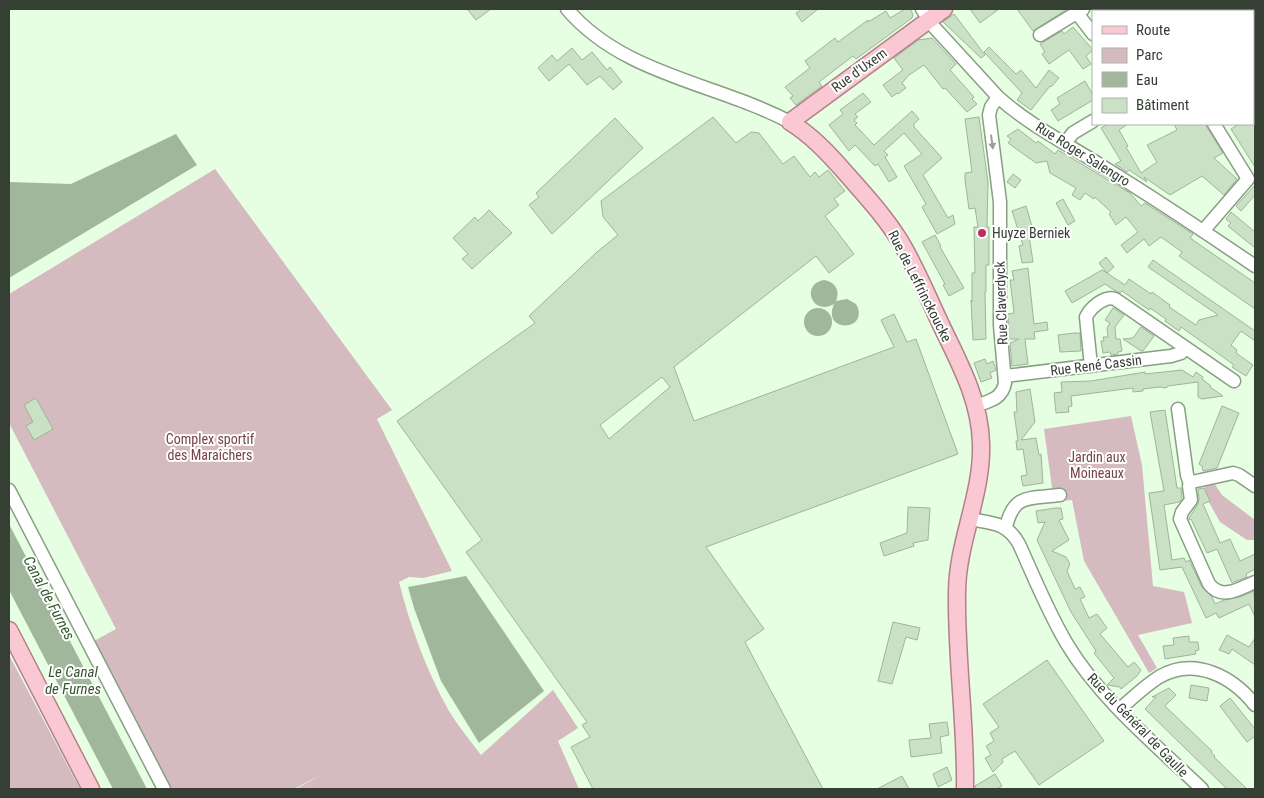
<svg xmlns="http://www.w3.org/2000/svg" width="1264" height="798" viewBox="0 0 1264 798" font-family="'Roboto Condensed',sans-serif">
	<rect width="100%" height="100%" fill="#e6fee1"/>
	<path fill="#d5bbc0" d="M215,169L392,410L377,419L452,571L423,578L409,577L399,582C410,626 427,672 449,711C458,726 470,740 481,755L553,690L578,728L558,741L579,789H296L323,774L294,789H170L94,641L116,629L9,423V294Z
		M1131,416L1142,465L1153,586L1184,592L1192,623L1138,635L1157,668L1149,673L1084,561L1072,500L1054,502L1044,429Z
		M1204,482L1214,483L1222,495L1255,520V540H1247L1220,522L1206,497Z
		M9,655L80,789H9Z"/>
	<path fill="#a1b79c" d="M176,134L197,165L9,278V182L71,184Z
		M824,280C836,282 840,291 836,301L847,299L856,304C871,331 821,334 834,304C812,317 800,284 824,280Z
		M804 322a14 14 0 1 1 28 0a14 14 0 1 1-28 0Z
		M9,524L147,789H113L9,590Z
		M466,576L544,691L479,743L441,681L414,608L408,587Z"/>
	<path fill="#cae1c5" stroke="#9eb599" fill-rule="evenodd" d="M467,9H491L476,20Z
		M802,9H818L802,22L796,13Z
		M905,9H910L913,14L912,18L856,59L853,56L819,82L822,86L796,105L790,98L793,96L785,87L810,68L805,61L835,38L838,42L868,20V22L886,11L890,18Z
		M970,9H999L980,23Z
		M1017,9H1067L1033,31Z
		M954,14L985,55L981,58L943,22Z
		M1073,27L1093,50L1086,56L1091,64L1083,69L1069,50L1049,64L1042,54L1045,52L1040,44L1062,31L1064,34Z
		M932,38L956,64L950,70L974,97L972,99L977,104L967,112L945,88L943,89L924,65L909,75L902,83L906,88L898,94L897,93L892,97L883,85L903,70L894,58L918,40Z
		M989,47L1016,74L1021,70L1036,88L1049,70L1059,78L1051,87L1050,86L1031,110L1017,100L1022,93L984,52Z
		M572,48L582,60L592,52L607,70L610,67L622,82L613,90L600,76L587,85L569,64L549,81L538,68L552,55L557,61Z
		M1085,81L1093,95V100L1058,121L1051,110L1060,104L1057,98Z
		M863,93L871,102L855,114L858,117L854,120L857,123L855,125L874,145L912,111L919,119L914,124V127L942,158L923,175L948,218L953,215L955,224L937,234L922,207L926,204L904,166L922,154L904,133L884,151L888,155L885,157L897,177L889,182L878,164L875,166L855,145L849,151L829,125L843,114L840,110Z
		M713,117L736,143L751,132L759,133L783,164L794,156L810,177L815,172L819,177L828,170L845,191L834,199L839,205L825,216L854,254L829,273L816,256L674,367L694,421L894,347L881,320L894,314L907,342L916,339L958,454L706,547L764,629L745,642L823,789H593L571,747L590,737L582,725L587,722L466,552L482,540L397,421L535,323L529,316L597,252L618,235L603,217L601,201ZM662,377L670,387L609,439L600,425Z
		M979,117L988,182L987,227H989V265H986V292H985L986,339L973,340L971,300L972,302V273H975L974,227H978L975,208L969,209L965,180V173L972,172L965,119Z
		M615,118L643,148L552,234L529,205L539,197L536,193Z
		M1108,124H1128L1119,130L1128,146L1126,147L1141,173L1157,162L1147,145L1177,130L1174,124H1205L1223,153L1214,158L1237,179L1224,195L1202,176L1170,195L1144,177L1147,182L1129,170L1127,172L1115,164L1121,161L1101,128Z
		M1239,124H1255V167L1231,129Z
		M1018,129L1036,143L1038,141L1055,154L1058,150L1130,193L1141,206L1145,203L1193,234L1190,238L1255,283V309L1179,256L1182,252L1161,237L1149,246L1144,239L1127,253L1121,245L1138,232L1126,217L1116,225L1109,214L1111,212L1095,197L1094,199L1085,193L1080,200L1072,195L1076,188L1050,173L1047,161L1036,163L1008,143L1011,139L1007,136Z
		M1013,174L1021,180L1015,188L1007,182Z
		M1255,185V195L1241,211L1236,206Z
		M1063,199L1075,221L1068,225L1056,203Z
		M1026,206L1034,233L1029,235L1033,262L1022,263L1019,246L1023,245L1012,211Z
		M489,210L512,233L472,269L462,259L468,254L453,238L475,217L478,221Z
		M1231,212L1255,232V248L1228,226L1231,223L1226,219Z
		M935,235L941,246L940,247L964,288L949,296L943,285L945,284L922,242Z
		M1106,257L1114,267L1107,273L1125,285L1129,279L1151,294L1152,292L1170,305L1169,307L1196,325L1199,320L1218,315L1148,267L1153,260L1255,331V341L1241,331L1231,345L1237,350L1236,353L1253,365L1246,376L1232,367L1234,365L1198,339L1181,327L1179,331L1165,321L1166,319L1150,308L1149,310L1122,291L1120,293L1114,290L1105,284L1072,303L1065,291L1102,270L1107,273L1099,263Z
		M1028,268L1034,324L1047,322L1048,330L1034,332L1035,339H1025L1028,364L1012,366L1010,343L1019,339H1009L1008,314L1014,313L1010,280H1014L1012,271Z
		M1113,308L1124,315L1115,327L1116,339H1120L1122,351L1118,352V354L1111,355L1110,352L1103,353L1101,341H1104L1103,337H1108L1107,328L1110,323L1105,320Z
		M1141,327L1154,336L1143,351H1141L1123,339L1133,338Z
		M1075,333H1080L1081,351L1060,352L1058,335Z
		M985,359L987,364L993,361L996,370L990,373L992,378L981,382L974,363Z
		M1182,370L1193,377L1196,372L1203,377L1202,379L1211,386L1210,387L1223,396L1202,399L1198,397V382L1168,386L1166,388L1160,387L1143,389V391L1133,392V388L1071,396L1072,406L1068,407L1069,412L1056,413L1054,393L1062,392L1061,382L1091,381L1145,372V374Z
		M1030,389L1035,422L1021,440L1036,438L1039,455L1041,454L1043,483L1023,486L1021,476L1027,475L1023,449L1017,450L1016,441H1018L1014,412H1017L1016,392Z
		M36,398L53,429L34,440L26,426L33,422L24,405Z
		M1222,406L1239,413L1217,468L1203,471L1202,466L1199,464Z
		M1165,410L1177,488H1181L1182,498L1179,502L1164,505L1172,560L1184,558L1186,562L1189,560L1202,587L1212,597L1215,604L1224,600L1240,597L1254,591L1255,617L1249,604L1219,618L1216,613L1206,618L1182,567L1160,570L1149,493L1164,491L1150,412Z
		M1204,488L1210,501L1203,504L1220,543L1230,539L1240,561L1255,554V569L1246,574L1247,577L1234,582L1232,583L1217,549L1207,553L1191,519L1189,520V518L1198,504L1199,499L1198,489Z
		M908,507L930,508L928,540L913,543L914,546L884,556L880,543L907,533Z
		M1055,508H1061L1063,519L1059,520L1069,540L1052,551L1066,557L1070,564L1067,571L1075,589L1080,587L1085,597L1080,599L1089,618L1097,614L1107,628L1100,634L1128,667L1134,662L1141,670L1137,676L1121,689L1120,687L1107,685L1114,678L1094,653L1096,651L1071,612L1037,540L1045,522L1038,523L1036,511Z
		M893,622L920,628L917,640L906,637L892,684L878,681Z
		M1227,635L1249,647L1255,638V665L1232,649L1229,654L1219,650Z
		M1189,636V642H1198L1199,650L1195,651L1196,654L1165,659L1163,646L1174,645L1173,638Z
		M1047,660L1104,741L1039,785L1015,751L1002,759L1003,762L993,772L985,758L991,755L986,746L994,741L990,733L999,727L983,704Z
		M1191,685L1209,688L1207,701L1189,698Z
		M1169,688L1176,695L1165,706L1212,751L1211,752L1215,756L1214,757L1247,789H1227L1145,709L1156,697H1152Z
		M1230,698L1255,729V736L1247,742L1220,706Z
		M947,722L949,735L940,737L942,753L911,757L909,740L931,738L929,724Z
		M947,767L952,780L938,787L933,774Z
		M995,774L1002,786L997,789H975V786Z
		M902,776L909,789H877Z"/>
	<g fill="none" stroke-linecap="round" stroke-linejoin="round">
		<g stroke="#899f84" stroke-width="15">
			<path id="minor" d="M567,9C623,75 716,83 790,122
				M922,9L933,26L998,97C1029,125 1067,144 1102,166C1154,198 1205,232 1255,266
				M1137,9L1139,11
				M1077,13L1093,34
				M1253,24L1255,22
				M1040,35L1083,9
				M1065,143L1073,133L1093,121
				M1203,231L1248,179L1214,124
				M1091,366L1086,317C1090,308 1105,295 1115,299L1234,381
				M1005,376L1171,356L1181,353L1186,348
				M975,406C989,401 1002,399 1005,383L1000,325V202L989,115L991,107L998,97
				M1178,409L1187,475L1190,484
				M1255,486L1239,475L1233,473L1192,482L1189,486L1191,500L1182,512L1180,519L1209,584C1222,601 1240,588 1255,582
				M9,490L164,789
				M969,519C991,523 1007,522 1019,544C1034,577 1048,612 1067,644C1100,699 1156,745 1202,789
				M1006,527C1014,493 1029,499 1060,495
				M1120,709C1132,698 1145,686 1159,677C1195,656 1233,677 1255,705"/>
		</g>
		<g stroke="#b28188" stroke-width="19">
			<path id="major" d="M944,9L790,122C811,135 827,152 843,170C863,193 884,215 900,241C917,269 929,300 943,329C961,366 980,402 981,443C983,494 957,542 957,593C956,658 966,723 965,789
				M9,630L91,789"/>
		</g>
		<use href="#minor" stroke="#fff" stroke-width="12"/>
		<use href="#major" stroke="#f9c8d3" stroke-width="16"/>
	</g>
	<defs><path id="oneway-solid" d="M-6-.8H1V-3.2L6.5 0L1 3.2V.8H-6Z" transform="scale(1.25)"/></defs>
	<use fill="#9a9f99" href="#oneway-solid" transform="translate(992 142) rotate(82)"/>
	<circle fill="#bc2e5e" stroke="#fff" stroke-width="2" cx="982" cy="233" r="5"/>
	<g text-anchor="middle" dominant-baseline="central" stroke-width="4" stroke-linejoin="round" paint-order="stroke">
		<g font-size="14" fill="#353f33" stroke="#fff">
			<text transform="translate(859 70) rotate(-36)">Rue d'Uxem</text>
			<text transform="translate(1083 154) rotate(32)">Rue Roger Salengro</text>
			<text transform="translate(920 286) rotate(63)">Rue de Leffrinckoucke</text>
			<text transform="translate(1001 303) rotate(-92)">Rue Claverdyck</text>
			<text transform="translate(1096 365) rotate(-7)">Rue René Cassin</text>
			<text transform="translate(1138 725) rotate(46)">Rue du Général de Gaulle</text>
		</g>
		<g font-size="14" fill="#353f33" stroke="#fff" text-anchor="start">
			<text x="992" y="233">Huyze Berniek</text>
		</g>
		<g font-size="14" fill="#76414d" stroke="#fff">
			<text x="210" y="439">Complex sportif<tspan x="210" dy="16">des Maraîchers</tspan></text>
			<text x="1097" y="457">Jardin aux<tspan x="1097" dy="16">Moineaux</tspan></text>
		</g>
		<g font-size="15" font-style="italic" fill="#34552d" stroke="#fff">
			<text transform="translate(49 598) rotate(62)">Canal de Furnes</text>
			<text x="73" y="672">Le Canal<tspan x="73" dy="17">de Furnes</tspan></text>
		</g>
	</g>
	<rect width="1264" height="798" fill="none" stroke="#353f33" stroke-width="20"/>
	<rect x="1092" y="10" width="162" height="115" fill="#ffffff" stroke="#aeb2ad"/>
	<rect x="1102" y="26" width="25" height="8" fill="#f9c8d3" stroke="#aeb2ad"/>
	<text x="1136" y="35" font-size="15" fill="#353f33">Route</text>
	<rect x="1102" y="48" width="25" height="15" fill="#d5bbc0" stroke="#aeb2ad"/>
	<text x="1136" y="60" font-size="15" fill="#353f33">Parc</text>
	<rect x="1102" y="72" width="25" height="15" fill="#a1b79c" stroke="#aeb2ad"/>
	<text x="1136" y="85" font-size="15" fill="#353f33">Eau</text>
	<rect x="1102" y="98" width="25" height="15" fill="#cae1c5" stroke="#aeb2ad"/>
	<text x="1136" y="110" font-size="15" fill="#353f33">Bâtiment</text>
</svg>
